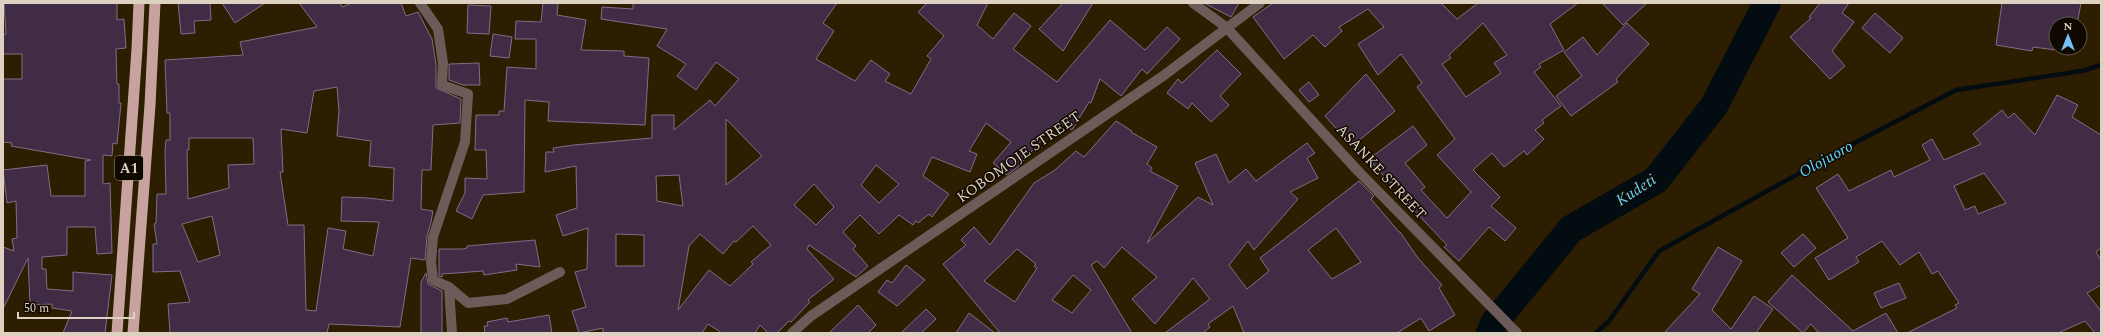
<svg xmlns="http://www.w3.org/2000/svg" width="2104" height="336" viewBox="0 0 2104 336" font-family="Spectral,serif">
	<rect width="100%" height="100%" fill="#2d1d01"/>
	<g fill="none" stroke-linecap="round" stroke-linejoin="round">
		<path stroke="#020c11" stroke-width="4.5" d="M1596,333L1609,321L1659,251L1841,150L1956,90L2082,71L2101,65"/>
		<path stroke="#020c11" stroke-width="28" d="M1490,333L1494,323L1571,229L1656,180L1714,106L1767,3"/>
	</g>
	<path fill="#402c44" stroke="#836c87" fill-rule="evenodd" d="M4,3H117V20L124,19L126,48L116,49L117,84H119V103H121L117,144L113,143L112,156L103,155V184L110,183L112,253L97,254L95,227H67V255L42,257V269H46L47,289L73,291V272L112,275L105,333H63L72,311L52,308V304L30,305L28,258L3,309V247L14,251L12,239L17,238L16,201L7,203L3,170L47,165L51,196H85V161L91,160L11,146L12,143L3,142V79H22V54H3V34H6Z
		M178,3H210L211,20L194,21L195,33L181,34Z
		M222,3H265L235,23Z
		M299,3H340L342,7L352,3H401L406,16L418,12L432,39L436,64V88L461,99L460,123L433,125L431,170H422L421,209L433,211L431,222L427,236L425,260L411,258L400,327L329,324L327,333H170L168,304L190,302L180,271L153,272V244H157L154,224L156,223L157,194H166L165,151L166,140H170V113H167L165,60L243,55L240,42L317,27ZM337,87L339,111L337,136L371,141L369,166L394,168L393,201L368,198L342,197L341,221L379,222L373,256L343,249L346,231L328,228L316,311L306,310L304,225H288L280,172H283L281,129L307,133L314,91ZM189,138H253L254,164L228,165L229,188L188,199L187,150H189ZM212,216L220,255L198,262L182,224Z
		M543,3H558L557,15L586,20L581,50L624,51V56L649,58L645,125L548,121L549,102L525,100L524,192L483,195L472,219L456,211L465,193V178L487,179L486,150H475L476,115H499V111H504L507,67L536,69V39H515L516,21L541,22Z
		M633,3H837L823,23L834,31L816,59L855,81L871,60L890,74L885,81L911,94L931,59L927,56L944,36L918,12L927,3H988L977,25L993,39L1014,13L1031,26L1013,49L1057,82L1110,20L1145,50L1167,27L1180,39L1147,74L1142,69L1121,96L1100,79L1091,103L1089,102L1072,130L1058,121L1018,167L1007,175L993,163L1011,142L986,123L969,151L977,154L970,172L932,157L923,176L949,194L932,217L929,214L918,223L916,221L913,225L899,215L879,234L860,215L843,232L856,246L853,249L868,266L856,277L809,245L807,249L834,279L808,300L810,302L791,322L789,321L777,333H768L760,325L755,333H722L708,324L702,333H603V328L579,333L572,311L586,307L575,272L587,269L588,228L563,236L556,215L577,208L576,166L545,172L546,152H554L553,148L574,145L652,138V115H674V130L710,100L715,106L739,79L716,62L696,90L677,76L686,64L657,46L667,29L601,19L602,7L633,9ZM726,119L762,156L726,185ZM876,165L899,184L879,203L861,185ZM679,175L683,206L657,201L656,176ZM814,184L834,207L816,225L794,205ZM753,226L771,245L751,262L753,264L730,286L709,270L678,310L689,246L700,234L723,254L734,241L736,242ZM616,234L644,235V266H616Z
		M1063,3H1093L1063,51L1039,29Z
		M1204,3H1239L1231,17Z
		M1273,3H1441L1457,19L1478,3H1578L1550,24L1564,50L1539,64L1541,67L1534,72L1561,106L1542,120L1544,123L1535,130L1544,139L1527,155L1524,151L1504,167L1492,153L1473,170L1500,197L1491,206L1516,228L1505,241L1489,227L1459,261L1444,247L1447,245L1408,204L1410,202L1393,181L1390,183L1369,159L1413,126L1427,145L1405,163L1425,187L1421,190L1447,218L1471,192L1437,155L1455,139L1417,87L1422,83L1401,54L1378,75L1358,44L1384,27L1368,9L1339,27L1342,31L1325,47L1313,35L1284,59L1253,17ZM1483,23L1507,55L1494,63L1501,73L1466,97L1442,64L1451,58L1449,55Z
		M1602,3H1647L1623,25Z
		M1820,3H1849L1842,13L1854,22L1832,51L1845,66L1830,79L1790,37L1811,18L1809,17Z
		M2002,3H2081L2077,24H2056V50L2033,47L2032,51L1996,45Z
		M468,5L491,6L489,34L467,33Z
		M1875,13L1903,38L1890,53L1862,28Z
		M1627,23L1649,44L1616,79L1618,82L1571,116L1556,96L1582,76L1564,52L1583,37L1597,55Z
		M493,34L512,37L509,58L490,56Z
		M1217,50L1241,74L1220,96L1229,105L1211,122L1192,103L1188,109L1167,93L1178,79L1182,83Z
		M479,63L480,85H463L449,80V64Z
		M1366,74L1395,111L1352,146L1325,116Z
		M1309,82L1319,95L1309,102L1299,90Z
		M2057,95L2078,105L2072,117L2101,135V248L2096,252L2101,260V285L2087,293L2101,311V333H2095L2085,321L2058,333H1907L1957,308L1955,305L1959,303L1938,271L1932,274L1919,252L1900,265L1882,241L1856,257L1859,262L1829,280L1815,258L1848,238L1816,188L1838,174L1849,191L1891,170L1894,177L1930,160L1922,145L1932,139L1944,160L1981,144L1973,134L2002,110L2008,118L2014,113L2035,135ZM1984,173L2006,203L1978,214L1975,206L1965,210L1954,186Z
		M1116,121L1132,131L1131,132L1157,147L1147,164L1152,168L1150,171L1178,186L1147,243L1198,197L1213,205L1195,163L1216,154L1229,183L1246,169L1256,181L1307,143L1315,153L1307,158L1318,178L1290,192L1298,199L1254,250L1248,241L1229,265L1247,289L1269,271L1260,258L1359,181L1374,196L1371,199L1399,232H1400L1418,258L1442,285L1439,288L1455,315L1429,331L1421,318L1397,333H1244L1233,306L1208,324L1210,327L1203,333H1165L1210,299L1193,278L1155,324L1132,299L1157,277L1122,247L1104,268L1097,261L1091,265L1132,333H1000L943,264L966,245L961,240L974,227L990,245L1034,183L1055,170L1076,151L1084,157ZM1336,228L1361,262L1332,279L1308,250ZM1017,249L1036,264L1034,266L1037,268L1015,302L984,281ZM1073,275L1091,290L1072,313L1052,300Z
		M1803,234L1816,248L1794,267L1781,253Z
		M535,240L540,267L516,264L517,270L484,275L483,271L442,274V277L439,276V249H462L467,248V246Z
		M1718,247L1742,261L1712,310L1731,329L1754,296L1773,309L1756,333H1664L1700,294L1692,289Z
		M906,265L925,280L897,306L878,292L887,280L892,283Z
		M426,273L428,284L442,291V333H421V282Z
		M1792,275L1853,331L1886,313L1898,333H1819L1811,324L1803,333L1768,302Z
		M1899,283L1906,298L1881,308L1874,293Z
		M858,305L876,325L868,333H829Z
		M926,309L936,319L921,333H901Z
		M969,313L995,333H956Z
		M549,315L552,333H485L484,326H488L487,322L507,318L508,322Z"/>
	<g fill="none" stroke-linecap="round" stroke-linejoin="round">
		<path stroke="#6c5c59" stroke-width="10" d="M420,3L438,29L443,63L442,85L468,94L465,142L433,237L431,262L433,280L449,287L468,303L507,299L560,272
			M1193,3L1226,27L1358,171L1517,333
			M449,287L452,333
			M792,333L811,316L1163,76L1260,3"/>
		<path stroke="#c8a29e" stroke-width="11" d="M117,333L137,49L139,3
			M133,333L150,105L155,3"/>
	</g>
	<g text-anchor="middle" dominant-baseline="central" stroke-width="3" stroke-linejoin="round" paint-order="stroke">
		<rect fill="#100901" stroke="#a09688" stroke-width="1" x="115" y="156" width="28" height="24" rx="3"/>
		<g font-size="14" font-weight="bold" fill="#ddd2c2">
			<text x="129" y="168">A1</text>
		</g>
		<g font-size="15" fill="#ddd2c2" stroke="#100901">
			<text transform="translate(1019 157) rotate(-35)">KOBOMOJE STREET</text>
			<text transform="translate(1381 172) rotate(47)">ASANKE STREET</text>
		</g>
		<g font-size="16" font-style="italic" fill="#67d5fd" stroke="#100901">
			<text transform="translate(1826 159) rotate(-29)">Olojuoro</text>
			<text transform="translate(1636 190) rotate(-33)">Kudeti</text>
		</g>
	</g>
	<rect width="2104" height="336" fill="none" stroke="#ddd2c2" stroke-width="8"/>
	<g transform="translate(2068 36)"><circle r="19" fill="#100901" stroke="#62594e"/>
	<path d="M0-3L7 15L0 10L-7 15Z" fill="#73c1f5"/>
	<text y="-6" font-size="11" font-weight="bold" text-anchor="middle" fill="#ddd2c2">N</text>
	</g>
	<path d="M18 312v6h116v-6" fill="none" stroke="#ddd2c2" stroke-width="2"/>
	<text x="24" y="312" font-size="12" fill="#ddd2c2" stroke="#100901" stroke-width="3" paint-order="stroke">50 m</text>
</svg>
